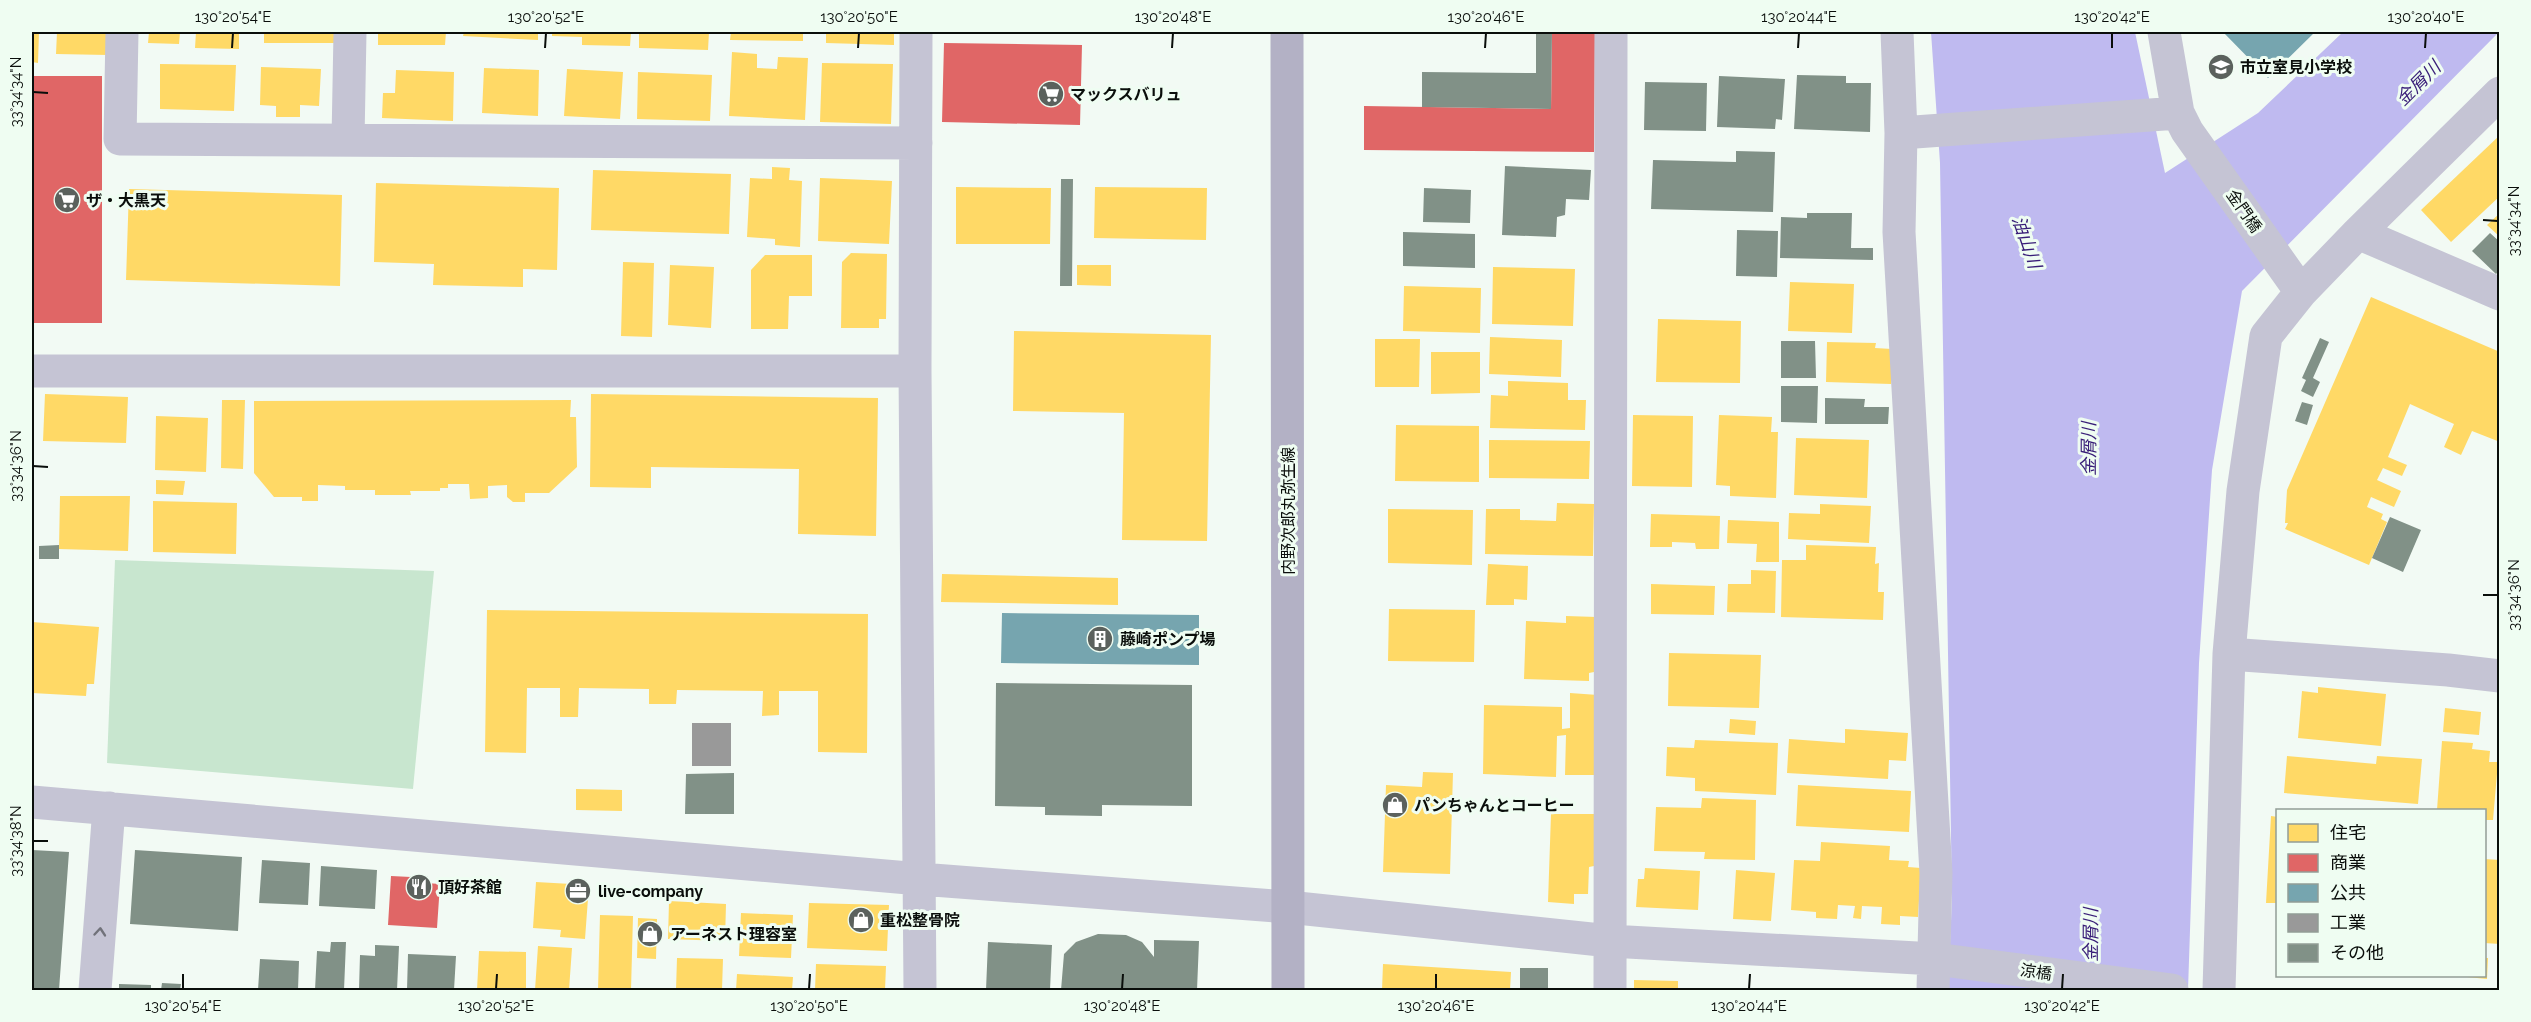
<svg xmlns="http://www.w3.org/2000/svg" width="2531" height="1022" viewBox="0 0 2531 1022" font-family="Raleway,'Noto Sans JP',sans-serif">
	<rect width="100%" height="100%" fill="#f2faf4"/>
	<path fill="#c8e6cf" d="M115,560L434,571L413,789L107,763Z"/>
	<path fill="#bfbaf0" d="M1931,32H2135L2165,173L2258,113L2343,32H2499L2242,291L2212,470L2199,663L2188,990H1948L1952,898L1940,163Z"/>
	<path fill="#ffd966" d="M32,32H39L38,63L32,62Z
		M57,32H109L108,55L56,54Z
		M149,32H180L179,44L148,43Z
		M196,32H239V49L195,48Z
		M264,32H334V43H264Z
		M378,32H446L445,45H378Z
		M464,32H538V40L463,36Z
		M552,32H631L630,46L582,45V37L552,36Z
		M639,32H709L708,50L639,48Z
		M731,32H803V41L730,40Z
		M826,32H894V45L826,43Z
		M732,52L757,54V68L777,69L778,57L808,58L805,120L729,116Z
		M822,63L893,64L891,124L820,122Z
		M160,64L236,65L234,111L160,109Z
		M261,67L321,69L319,106L300,105V117H276V106L260,105Z
		M484,68L539,70L538,116L482,113Z
		M567,69L623,72L620,119L564,116Z
		M396,70L454,72L453,121L382,118L383,93H395Z
		M638,72L712,75L710,121L637,119Z
		M2500,135V196L2451,242L2421,210Z
		M772,167L790,168L789,180L802,181L800,247L775,245V239L747,237L750,178L772,179Z
		M593,170L731,174L729,234L591,230Z
		M820,178L892,181L889,244L818,241Z
		M376,183L559,188L557,270L523,269V287L433,285L434,264L374,262Z
		M956,187L1051,188L1050,244H956Z
		M1095,187L1207,188L1206,240L1094,238Z
		M129,189L342,195L340,286L126,280Z
		M2500,213V237L2487,225Z
		M851,253L887,254L886,319H879V328H841L842,262Z
		M765,255H812V296H789L788,329H751V270Z
		M623,262L654,263L652,337L621,336Z
		M670,265L714,267L711,328L668,325Z
		M1077,265H1111V286L1077,285Z
		M1493,267L1575,269L1573,326L1492,324Z
		M1790,282L1854,284L1852,333L1788,331Z
		M1404,286L1481,288L1480,333L1403,331Z
		M2371,297L2500,352V442L2472,431L2461,455L2444,447L2454,424L2410,404L2388,457L2407,465L2402,476L2383,468L2377,480L2401,491L2394,507L2371,497L2367,507L2383,514L2381,519L2387,522L2369,565L2285,529L2288,523H2285L2287,490Z
		M1658,319L1741,321L1740,383L1656,382Z
		M1014,331L1211,335L1207,541L1122,540L1124,413L1013,411Z
		M1490,337L1562,340L1561,377L1489,374Z
		M1375,339H1420L1419,387H1375Z
		M1827,342L1876,343L1875,348L1892,349L1891,384L1826,382Z
		M1431,352H1480V393L1431,394Z
		M1508,381L1568,383V400H1586L1585,430L1490,428L1491,395L1508,396Z
		M45,394L128,397L126,443L43,441Z
		M591,394L878,398L876,536L798,534L799,469L651,467V488L590,487Z
		M222,400H245L243,469L221,468Z
		M571,400L570,417H576L577,467L549,493H525V502H513L507,497V485L488,486V498L470,499L469,484H448V488H440V491H410L411,495H375V490H345V486L318,485V501H302V497H274L254,473V401Z
		M1633,415L1693,416L1692,487L1632,486Z
		M1719,415L1772,417L1771,432H1778L1776,498L1730,496V486L1716,485Z
		M156,416L208,418L206,472L155,470Z
		M1396,425L1479,426V482L1395,481Z
		M1796,438L1869,440L1867,498L1794,495Z
		M1489,440L1590,441L1589,479L1489,478Z
		M156,480L185,481L183,495L156,494Z
		M60,496H130L128,551L59,549Z
		M153,501L237,503L236,554L153,552Z
		M1557,503L1594,504L1593,556L1485,554L1486,509H1520V520L1556,521Z
		M1820,504L1871,506L1869,543L1788,539L1789,513L1820,514Z
		M1388,509L1473,510L1472,565L1388,563Z
		M1651,514L1720,516L1719,549H1696L1695,543L1672,542V547H1650Z
		M1728,520L1779,522V562H1756L1757,544L1727,543Z
		M1806,545L1876,547L1875,564L1879,563L1878,592H1884L1883,620L1781,617L1782,560H1806Z
		M1488,564L1528,566L1527,600L1514,599V605H1486Z
		M1751,570L1776,571L1775,613L1727,612L1728,584H1751Z
		M942,574L1118,578V605L941,602Z
		M1651,584L1715,586L1714,615L1651,614Z
		M1389,609L1475,610L1474,662L1388,661Z
		M487,610L868,614L867,753L818,752V691H779V715L762,716L763,691L677,690L676,704H649V689L579,688L578,717H560V688H527L526,753L485,752Z
		M1566,616L1597,617L1594,672L1589,673V681L1524,679L1526,621L1566,623Z
		M32,622L99,627L94,684H87L86,696L32,693Z
		M1669,653L1761,655L1759,708L1668,706Z
		M2318,687L2386,694L2381,746L2298,738L2302,691L2318,693Z
		M1570,693L1598,695L1601,775H1565L1566,735L1557,736L1556,777L1483,774L1484,705L1562,707V729L1570,728Z
		M2445,708L2481,712L2479,735L2443,732Z
		M1730,719L1756,721L1755,735L1729,733Z
		M1845,729L1908,733L1906,761L1889,760L1888,779L1787,773L1789,739L1845,743Z
		M1695,740L1778,743L1776,795L1695,791V778L1666,776L1667,747L1694,748Z
		M2442,741L2473,743L2472,749L2490,751L2489,762H2498L2493,820H2484V810H2437Z
		M2287,756L2376,764L2377,756L2422,759L2418,804L2284,793Z
		M1423,772L1453,773L1450,874L1383,872L1386,785L1422,787Z
		M1798,785L1911,791L1909,832L1796,826Z
		M576,789L622,790V811L576,810Z
		M1702,798L1756,800L1755,860L1704,859L1705,852L1654,851L1656,807L1701,808Z
		M1551,814H1595L1594,866L1589,867L1588,894H1574V904L1548,902Z
		M2271,816L2278,817V903H2266Z
		M1821,842L1890,846L1889,860L1909,861L1908,867L1921,868L1918,917L1900,916V925L1881,924L1882,907L1862,906L1861,919L1853,918L1855,906L1838,905L1837,919L1816,918V912L1791,910L1794,860L1820,861Z
		M2484,859L2500,860V944L2484,943Z
		M1645,868L1700,871L1698,910L1636,907L1638,879H1644Z
		M1736,870L1775,873L1771,921L1733,919Z
		M536,882L589,885L585,939L560,937L561,930L533,928Z
		M669,901L726,904L725,941L668,939Z
		M809,903L889,905L887,951L807,948Z
		M741,913L793,915L791,958L739,956Z
		M600,915L633,916L631,990H598Z
		M638,918L657,919L656,959L637,958Z
		M538,946L572,948L569,990H535Z
		M479,951L526,952V990H477Z
		M677,958L723,959L722,990H676Z
		M2484,958H2488L2487,979L2467,977L2484,976Z
		M816,964L886,966L885,990H815Z
		M1383,964L1511,972L1510,990H1382Z
		M737,974L793,977L792,990H736Z
		M1634,980L1678,981V990H1634Z"/>
	<path fill="#e06666" d="M1552,32H1595L1594,152L1364,150V106L1551,109Z
		M944,43L1082,45L1080,125L942,122Z
		M32,76H102V323H32Z
		M391,876L411,877V882L440,884L437,928L388,925Z"/>
	<path fill="#76a5af" d="M2223,32H2315L2268,78Z
		M1002,613L1199,615V665L1001,663Z"/>
	<path fill="#999" d="M692,723H731V766H692Z"/>
	<path fill="#819187" d="M1536,32H1552L1551,109L1422,107V72L1536,73Z
		M1797,75L1846,76V83H1871L1870,132L1794,129Z
		M1719,76L1785,79L1782,120L1776,119L1775,129L1717,127Z
		M1645,82L1707,83L1706,131L1644,130Z
		M1736,151L1775,152L1773,212L1651,209L1653,160L1736,162Z
		M1505,166L1591,170L1589,200L1566,199L1565,215L1557,217L1556,237L1502,235Z
		M1061,179H1073L1072,286H1060Z
		M1424,188L1471,190L1470,223L1423,222Z
		M1807,213H1852L1851,248H1873V260L1780,258L1781,217L1807,218Z
		M1737,230L1778,231L1777,277L1736,276Z
		M1403,232L1475,234V268L1403,266Z
		M2490,233L2500,242V270L2496,274L2472,251Z
		M2320,338L2329,342L2313,378L2320,382L2313,397L2301,391L2306,380L2302,378Z
		M1781,341H1815L1816,378H1781Z
		M1781,386H1818L1817,423L1781,422Z
		M1825,398L1865,399L1864,407H1889L1888,424H1825Z
		M2302,402L2313,405L2307,425L2295,421Z
		M2390,517L2421,530L2403,572L2372,558Z
		M59,545V559H39V546Z
		M996,683L1192,685V806L1102,805V816L1045,815V807L995,806Z
		M734,773V814H685L686,774Z
		M32,850L69,852L59,990H32Z
		M135,850L242,857L238,931L130,924Z
		M262,860L310,863L308,905L259,903Z
		M321,866L377,870L375,909L319,906Z
		M1098,934L1126,935L1142,942L1154,957V940L1199,941L1197,990H1061L1064,954L1076,942Z
		M331,942H346L344,990H315L317,951L330,952Z
		M988,942L1052,945L1050,990H986Z
		M375,945L399,946L397,990H359L360,955L375,956Z
		M408,954L456,956L454,990H407Z
		M260,959L299,961L298,990H258Z
		M1520,968H1548V990H1520Z
		M162,983L181,984L180,990H161Z
		M119,984L151,985V990H119Z"/>
	<g fill="none" stroke-linecap="round" stroke-linejoin="round">
		<path stroke="#c5c4d4" stroke-width="33" d="M122,32L120,139L916,143
			M916,32L915,371L920,990
			M1897,32L1901,133L1899,232L1936,873L1933,990
			M2164,32L2178,113L2187,131L2301,292
			M1901,133L2178,113
			M348,140L350,32
			M2358,233L2500,294
			M32,371H915
			M2229,654L2448,670L2500,676
			M32,802L920,879L1288,907L1610,941L1935,959L2172,990
			M95,990L109,808
			M1610,990L1611,32
			M2219,990L2229,654L2243,491L2266,336L2301,292L2358,233L2500,93"/>
		<path stroke="#b3b1c5" stroke-width="33" d="M1287,32L1288,990"/>
	</g>
	<defs><path id="oneway-chevron" d="M-2-3.5L2.5 0L-2 3.5" fill="none" stroke-width="1.6" stroke-linecap="round" stroke-linejoin="round" transform="scale(1.5)"/></defs>
	<use stroke="#71727a" href="#oneway-chevron" transform="translate(100 932) rotate(-85)"/>
	<path fill="none" stroke="#0a0e0b" stroke-width="2" d="M232,48L233,33M545,48L546,33M858,48L859,33M1172,48L1173,33M1485,48L1486,33M1798,48L1799,33M2112,48V33M2425,48L2426,33M33,92L48,93M2483,220L2498,221M33,466L48,467M2483,595H2498M33,841H48M183,989V974M496,989L497,974M809,989L810,974M1122,989L1123,974M1436,989V974M1749,989L1750,974M2062,989L2063,974"/>
	<defs>
		<g id="school-disc" transform="scale(1.35)"><circle r="9.5" fill="#5b615d" stroke="#effdf2"/><path d="M0-5L7-2L0 1L-7-2ZM-4 1L0 2.5L4 1V4Q0 6-4 4Z" fill="#fff"/></g>
		<g id="supermarket-disc" transform="scale(1.35)"><circle r="9.5" fill="#5b615d" stroke="#effdf2"/><path d="M-6-5.5h2.5l.6 2H6L4.5 2H-2.5L-4.4-4H-6ZM-1.5 3.2a1.3 1.3 0 1 0 .1 0ZM3 3.2a1.3 1.3 0 1 0 .1 0Z" fill="#fff"/></g>
		<g id="building-disc" transform="scale(1.35)"><circle r="9.5" fill="#5b615d" stroke="#effdf2"/><path d="M-4-6H4V6H1V3H-1V6H-4ZM-2.5-4.3h1.7v1.8h-1.7ZM.8-4.3h1.7v1.8H.8ZM-2.5-1h1.7V.8h-1.7ZM.8-1h1.7V.8H.8Z" fill="#fff"/></g>
		<g id="shop-disc" transform="scale(1.35)"><circle r="9.5" fill="#5b615d" stroke="#effdf2"/><path d="M-5-2.5h2.3a2.7 3.5 0 0 1 5.4 0H5L5.5 6h-11ZM-1.5-2.5h3a1.5 2.3 0 0 0-3 0Z" fill="#fff"/></g>
		<g id="restaurant-disc" transform="scale(1.35)"><circle r="9.5" fill="#5b615d" stroke="#effdf2"/><path d="M-5-6h1v4h1v-4h1v4h1v-4h1v5L-1.5 .5V6h-2V.5L-5-1ZM5-6V6H3V1.5H1.5Q1.5-4 5-6Z" fill="#fff"/></g>
		<g id="office-disc" transform="scale(1.35)"><circle r="9.5" fill="#5b615d" stroke="#effdf2"/><path d="M-6-3h4V-5.5h4V-3h4V5H-6ZM-1-4.5V-3h2v-1.5ZM-6 0V1H6V0Z" fill="#fff"/></g>
	</defs>
	<g fill-rule="evenodd">
		<use href="#school-disc" x="2221" y="67"/>
		<use href="#supermarket-disc" x="1051" y="94"/>
		<use href="#supermarket-disc" x="67" y="200"/>
		<use href="#building-disc" x="1100" y="639"/>
		<use href="#shop-disc" x="1395" y="805"/>
		<use href="#restaurant-disc" x="419" y="887"/>
		<use href="#office-disc" x="578" y="891"/>
		<use href="#shop-disc" x="861" y="920"/>
		<use href="#shop-disc" x="650" y="934"/>
	</g>
	<g text-anchor="middle" dominant-baseline="central" stroke-width="6" stroke-linejoin="round" paint-order="stroke">
		<g font-size="16" font-weight="bold" fill="#0a0e0b" stroke="#effdf2" text-anchor="start">
			<text x="2240" y="67">市立室見小学校</text>
			<text x="1070" y="94">マックスバリュ</text>
			<text x="86" y="200">ザ・大黒天</text>
			<text x="1120" y="639">藤崎ポンプ場</text>
			<text x="1414" y="805">パンちゃんとコーヒー</text>
			<text x="438" y="887">頂好茶館</text>
			<text x="598" y="891">live-company</text>
			<text x="880" y="920">重松整骨院</text>
			<text x="670" y="934">アーネスト理容室</text>
		</g>
		<g font-size="16" fill="#0a0e0b" stroke="#effdf2">
			<text transform="translate(2244 211) rotate(55)">金門橋</text>
			<text transform="translate(1288 511) rotate(-90)">内野次郎丸弥生線</text>
			<text transform="translate(2036 972) rotate(8)">涼橋</text>
		</g>
		<g font-size="18" font-style="italic" fill="#381d78" stroke="#effdf2">
			<text transform="translate(2418 83) rotate(-45)">金屑川</text>
			<text transform="translate(2027 242) rotate(71)">油山川</text>
			<text transform="translate(2088 449) rotate(-90)">金屑川</text>
			<text transform="translate(2090 935) rotate(-90)">金屑川</text>
		</g>
	</g>
	<rect width="2531" height="1022" fill="none" stroke="#effdf2" stroke-width="66"/>
	<rect x="2276" y="809" width="210" height="168" fill="#effdf2" stroke="#939d96" stroke-width="1.5"/>
	<rect x="2288" y="824" width="30" height="18" fill="#ffd966" stroke="#939d96" stroke-width="1.5"/>
	<text x="2330" y="839" font-size="18" fill="#0a0e0b">住宅</text>
	<rect x="2288" y="854" width="30" height="18" fill="#e06666" stroke="#939d96" stroke-width="1.5"/>
	<text x="2330" y="869" font-size="18" fill="#0a0e0b">商業</text>
	<rect x="2288" y="884" width="30" height="18" fill="#76a5af" stroke="#939d96" stroke-width="1.5"/>
	<text x="2330" y="899" font-size="18" fill="#0a0e0b">公共</text>
	<rect x="2288" y="914" width="30" height="18" fill="#999999" stroke="#939d96" stroke-width="1.5"/>
	<text x="2330" y="929" font-size="18" fill="#0a0e0b">工業</text>
	<rect x="2288" y="944" width="30" height="18" fill="#819187" stroke="#939d96" stroke-width="1.5"/>
	<text x="2330" y="959" font-size="18" fill="#0a0e0b">その他</text>
	<rect x="33" y="33" width="2465" height="956" fill="none" stroke="#0a0e0b" stroke-width="2"/>
	<g font-size="15" text-anchor="middle" fill="#0a0e0b">
		<text x="233" y="22">130°20'54"E</text>
		<text x="546" y="22">130°20'52"E</text>
		<text x="859" y="22">130°20'50"E</text>
		<text x="1173" y="22">130°20'48"E</text>
		<text x="1486" y="22">130°20'46"E</text>
		<text x="1799" y="22">130°20'44"E</text>
		<text x="2112" y="22">130°20'42"E</text>
		<text x="2426" y="22">130°20'40"E</text>
		<text transform="translate(16 92) rotate(-90)" y="5">33°34'34"N</text>
		<text transform="translate(2514 221) rotate(-90)" y="5">33°34'34"N</text>
		<text transform="translate(16 466) rotate(-90)" y="5">33°34'36"N</text>
		<text transform="translate(2514 595) rotate(-90)" y="5">33°34'36"N</text>
		<text transform="translate(16 841) rotate(-90)" y="5">33°34'38"N</text>
		<text x="183" y="1011">130°20'54"E</text>
		<text x="496" y="1011">130°20'52"E</text>
		<text x="809" y="1011">130°20'50"E</text>
		<text x="1122" y="1011">130°20'48"E</text>
		<text x="1436" y="1011">130°20'46"E</text>
		<text x="1749" y="1011">130°20'44"E</text>
		<text x="2062" y="1011">130°20'42"E</text>
	</g>
</svg>
